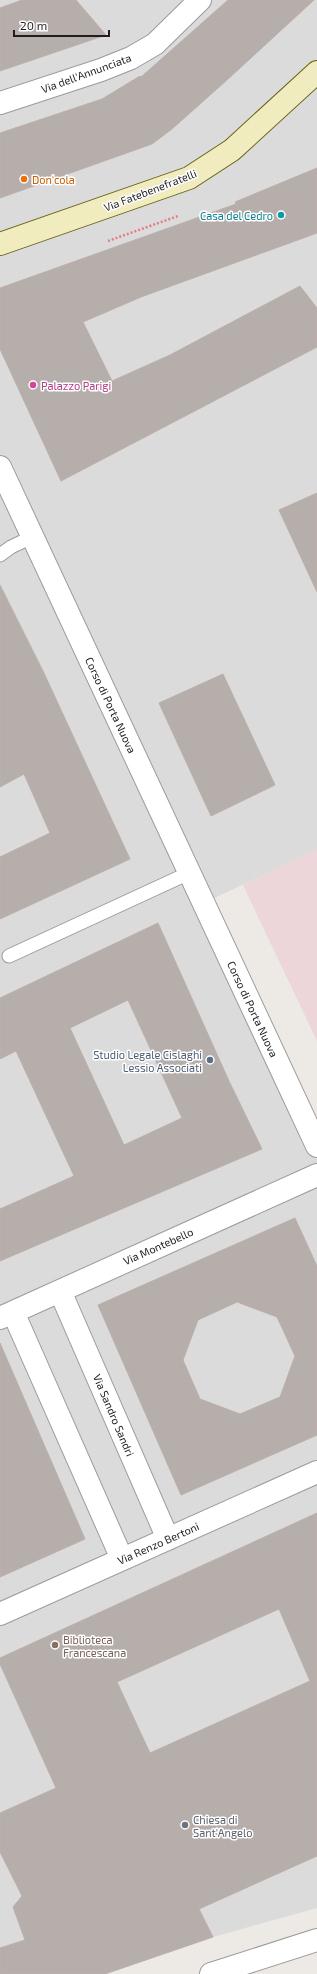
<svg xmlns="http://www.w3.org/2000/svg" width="317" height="1974" viewBox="0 0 317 1974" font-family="'Exo 2',sans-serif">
	<rect width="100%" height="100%" fill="#ede9e5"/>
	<path fill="#dcdbdb" d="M0,0H317V69L210,162L0,236Z
		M317,77V850L206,902L0,458V249L168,190Z
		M0,478L317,1159V1908L213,1937L103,1974H0Z"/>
	<path fill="#ecd6d9" d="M317,849V1041L243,885Z"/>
	<path fill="#b6aeab" stroke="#bdafa9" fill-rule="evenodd" d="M22,0H76L106,35L0,71V8Z
		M228,0H314L227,80L172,129L152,144L0,198V133L102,99L140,76L141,77Z
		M317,168V233L141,297L83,322L112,381L170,355L300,286L317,308V347L61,481L0,349V288L236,204L235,202Z
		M317,493V592L279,510Z
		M0,585L43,671L130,859L0,919V857L50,833L24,774L0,787Z
		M223,674L275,785L211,816L159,703Z
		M158,923L229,1081L262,1149L0,1261V1209L74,1176L16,1051L0,1059V998ZM128,1000L182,1118L124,1145L70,1028Z
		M295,1218L317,1266V1435L181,1495L98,1305ZM237,1302L277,1317L295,1356L280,1397L240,1414L200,1399L183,1360L198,1320Z
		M0,1343L85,1539L0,1577Z
		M317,1513V1856L199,1909L213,1937L105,1974H0V1948L25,1940L13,1907L22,1896L0,1852V1813L56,1788L0,1664V1658ZM279,1609L310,1681L150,1753L117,1682Z"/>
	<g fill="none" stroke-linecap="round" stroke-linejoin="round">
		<g stroke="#9b9b9b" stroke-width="15">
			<path id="lane" d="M0,555L11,547L32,537
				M9,956L189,873"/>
		</g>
		<g stroke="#9b9b9b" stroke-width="24">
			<path id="street" d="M0,103L101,70L131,58L155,44L200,0
				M0,467L317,1146
				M60,1291L168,1539
				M13,1312L122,1559
				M0,1318L317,1175
				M0,1614L317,1472
				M211,1974L317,1940"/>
		</g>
		<g stroke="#676312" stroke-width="24">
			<path id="secondary" d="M0,244L189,178L232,150L317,72"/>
		</g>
		<path stroke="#e87b81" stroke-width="2.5" stroke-dasharray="2 2" stroke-linecap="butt" d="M108,241L178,216"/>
		<use href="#lane" stroke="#fff" stroke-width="13"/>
		<use href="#street" stroke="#fff" stroke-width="22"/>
		<use href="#secondary" stroke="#f1ecbf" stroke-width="22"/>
	</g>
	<circle fill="#e8710a" stroke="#fff" stroke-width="1.5" cx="24" cy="179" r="4"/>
	<circle fill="#0f9aa8" stroke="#fff" stroke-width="1.5" cx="281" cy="215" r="4"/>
	<circle fill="#d1479c" stroke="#fff" stroke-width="1.5" cx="33" cy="385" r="4"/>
	<circle fill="#5c6f8a" stroke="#fff" stroke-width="1.5" cx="210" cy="1060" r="4"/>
	<circle fill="#8d6e63" stroke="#fff" stroke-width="1.5" cx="55" cy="1645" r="4"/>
	<circle fill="#6b7280" stroke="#fff" stroke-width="1.5" cx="185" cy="1825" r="4"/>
	<g text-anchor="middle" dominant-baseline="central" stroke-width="3" stroke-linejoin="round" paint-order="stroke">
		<g font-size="11" fill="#1e1e1e" stroke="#fff">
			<text transform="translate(86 73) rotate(-20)">Via dell'Annunciata</text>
			<text transform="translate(150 190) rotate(-21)">Via Fatebenefratelli</text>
			<text transform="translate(111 705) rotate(65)">Corso di Porta Nuova</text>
			<text transform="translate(253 1009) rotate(65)">Corso di Porta Nuova</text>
			<text transform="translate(158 1246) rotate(-24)">Via Montebello</text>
			<text transform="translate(114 1415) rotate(67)">Via Sandro Sandri</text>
			<text transform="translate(158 1543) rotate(-24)">Via Renzo Bertoni</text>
		</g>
		<g font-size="11" fill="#c56008" stroke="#fff" text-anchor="start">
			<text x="32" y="179">Don‘cola</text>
		</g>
		<g font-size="11" fill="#0d838f" stroke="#fff" text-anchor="end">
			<text x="273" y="215">Casa del Cedro</text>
		</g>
		<g font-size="11" fill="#b23c85" stroke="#fff" text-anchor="start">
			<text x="41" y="385">Palazzo Parigi</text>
		</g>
		<g font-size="11" fill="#4e5e75" stroke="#fff" text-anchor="end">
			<text x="202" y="1054">Studio Legale Cislaghi<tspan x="202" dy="13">Lessio Associati</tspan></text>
		</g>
		<g font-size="11" fill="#785e54" stroke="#fff" text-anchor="start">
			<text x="63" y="1639">Biblioteca<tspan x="63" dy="13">Francescana</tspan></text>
		</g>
		<g font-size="11" fill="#5b616d" stroke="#fff" text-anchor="start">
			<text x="193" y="1819">Chiesa di<tspan x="193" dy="13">Sant'Angelo</tspan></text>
		</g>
	</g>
	<path d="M14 30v6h95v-6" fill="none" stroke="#1e1e1e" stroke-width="2"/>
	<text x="20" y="30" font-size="12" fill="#1e1e1e" stroke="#ffffff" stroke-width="3" paint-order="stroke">20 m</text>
</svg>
